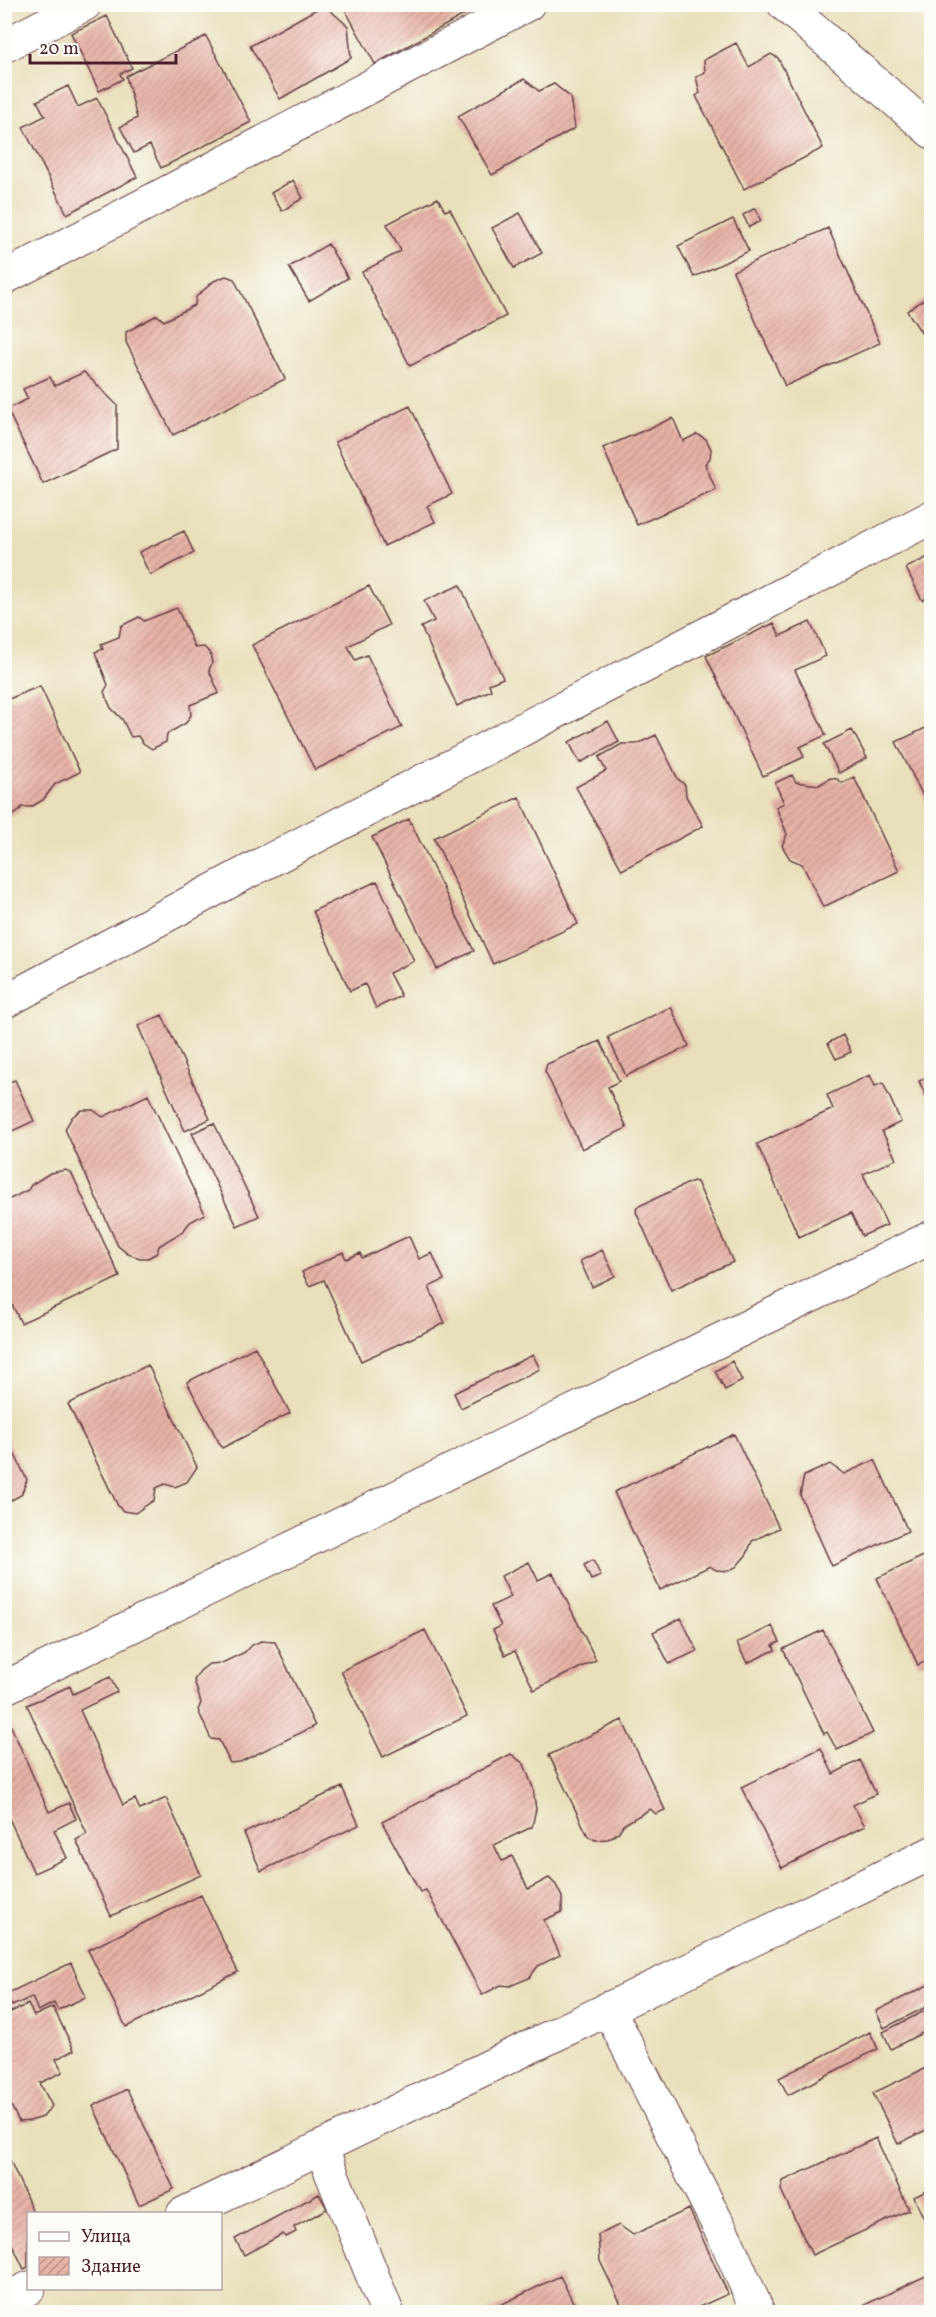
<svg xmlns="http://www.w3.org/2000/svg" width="936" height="2317" viewBox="0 0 936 2317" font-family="Vollkorn,serif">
	<defs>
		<pattern id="building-hatch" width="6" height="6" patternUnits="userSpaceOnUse" patternTransform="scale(1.5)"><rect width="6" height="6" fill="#e8b3a7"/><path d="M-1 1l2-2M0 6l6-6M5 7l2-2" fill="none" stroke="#be9188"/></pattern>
	</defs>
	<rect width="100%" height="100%" fill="#fdfcf7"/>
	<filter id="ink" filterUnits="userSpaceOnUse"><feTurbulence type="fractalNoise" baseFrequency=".0167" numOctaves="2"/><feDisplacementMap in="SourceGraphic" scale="12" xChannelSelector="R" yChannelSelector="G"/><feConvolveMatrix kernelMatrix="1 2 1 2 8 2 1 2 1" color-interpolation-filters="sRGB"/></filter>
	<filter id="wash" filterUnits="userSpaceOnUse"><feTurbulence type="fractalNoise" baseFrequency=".008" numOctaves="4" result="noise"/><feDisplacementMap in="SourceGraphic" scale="24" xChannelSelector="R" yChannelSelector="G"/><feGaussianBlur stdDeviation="1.35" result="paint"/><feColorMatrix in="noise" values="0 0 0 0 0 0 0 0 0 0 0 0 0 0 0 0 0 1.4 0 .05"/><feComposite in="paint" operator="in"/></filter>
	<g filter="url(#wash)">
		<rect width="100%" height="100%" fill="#e9dfbb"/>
		<g id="blocks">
			<path fill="url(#building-hatch)" d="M342,4H467L471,11L375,64Z
				M324,5L348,26L351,58L280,99L250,46Z
				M919,5H932V18L921,9Z
				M107,16L132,68L120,74L123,79L99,91L71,33Z
				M206,36L251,122L161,168L150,145L134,153L120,127L137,118L126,76Z
				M736,43L749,67L771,54L778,58L823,148L744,189L696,96L700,93L696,77L705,72L704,60Z
				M524,79L539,91L554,84L570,97L575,128L492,175L458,116Z
				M68,86L78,107L97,98L137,177L67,214L23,127L45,116L37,101Z
				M293,180L303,198L282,211L271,193Z
				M438,198L445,211L450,209L506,316L410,366L362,272L401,251L387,224Z
				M755,208L761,221L749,227L743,215Z
				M520,213L542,253L514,268L492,228Z
				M733,219L749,251L694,277L678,246Z
				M828,228L880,343L785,386L733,271Z
				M328,244L348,278L309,301L289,267Z
				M226,276L234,279L285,379L173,435L126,342V332L157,315L164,321L195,305L196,297L214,281Z
				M932,294V349L907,311Z
				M84,372L117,405V449L43,484L7,409L28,399L23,389L50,377L55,386Z
				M410,406L452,494L427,506L435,522L384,546L335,442Z
				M673,418L683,441L697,434L706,439L711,449L710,458L705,464L716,490L637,525L603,448Z
				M184,531L194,553L150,575L139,552Z
				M932,555V596L922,600L906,568Z
				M460,585L503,678L489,684L491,690L457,706L421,627L434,621L424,601Z
				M369,586L389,625L348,646L355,660L367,655L402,727L315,770L252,645Z
				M177,608L195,648L204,647L210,653L212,663L209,670L219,693L190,705L191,715L186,723L167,734L166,742L152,749L143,743L138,736L131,737L122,719L111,708L104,692L108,685L95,652L103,649L101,644L119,637L121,626L139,617L144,621Z
				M810,622L826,656L795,670L826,735L800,747L804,757L763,776L706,656L774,623L780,636Z
				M40,686L80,772L55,784L43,800L31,807H22L17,813L10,817L4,815V701Z
				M608,721L619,742L580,763L569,742Z
				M932,725V814L896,742Z
				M852,730L867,758L839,773L824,744Z
				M656,735L678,779L685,785L686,796L703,826L622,870L576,787L606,771L599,757L622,744H637Z
				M792,775L796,782L819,785L830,778L837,779L842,783L854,777L899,871L823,907L802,864L790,859L782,846L787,834L776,807L784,803L775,783Z
				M519,797L578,924L493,964L434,838Z
				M409,819L474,951L437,969L372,837Z
				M377,881L414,961L389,973L401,996L376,1008L365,984L350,991L313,911Z
				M671,1007L689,1046L626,1076L608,1037Z
				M162,1015L210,1119L185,1131L138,1026Z
				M843,1035L851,1052L836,1059L828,1043Z
				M600,1041L619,1081L608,1087L627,1128L582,1149L545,1071L547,1064Z
				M870,1075L875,1086L883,1083L901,1122L882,1131L896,1159L863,1174L887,1225L862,1236L851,1213L799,1237L757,1144L833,1109L827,1095Z
				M932,1075V1108L919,1081Z
				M15,1080L34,1121L12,1131L4,1114V1084Z
				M148,1095L205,1214L190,1222L183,1231L159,1246L157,1253L148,1258H140L128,1254L118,1246L65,1129L72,1117L82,1110H93L103,1117Z
				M214,1123L259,1216L237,1226L192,1133Z
				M66,1170L72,1174L120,1277L21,1323L4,1288V1199L8,1200L28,1190L31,1185L50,1173Z
				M693,1181L697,1182L733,1262L671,1290L636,1212L637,1207Z
				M409,1236L419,1259L432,1253L444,1280L429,1287L445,1323L361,1361L324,1280L309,1286L302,1272L343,1252L346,1259L360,1253L362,1258Z
				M602,1250L615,1276L592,1287L580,1261Z
				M255,1347L290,1413L222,1448L187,1382Z
				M533,1355L540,1369L461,1408L454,1393Z
				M732,1361L742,1381L725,1390L715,1371Z
				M148,1365L197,1467L187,1482L175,1487L165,1484L156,1488L154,1500L135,1513L123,1511L118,1506L68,1404Z
				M4,1432L27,1480L21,1495L4,1504Z
				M734,1434L779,1528L752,1541L747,1554L736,1567L727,1571L716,1570L710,1566L660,1590L614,1492Z
				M875,1460L908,1531L832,1566L800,1495L804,1476L830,1464L844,1474Z
				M932,1552V1658L918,1665L877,1578Z
				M593,1560L601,1576L591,1580L584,1565Z
				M529,1562L538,1580L553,1573L596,1660L534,1690L515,1651L505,1655L493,1630L501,1626L491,1606L511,1597L501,1576Z
				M681,1618L697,1651L669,1664L653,1632Z
				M772,1626L780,1642L773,1645L775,1650L747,1663L737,1643Z
				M425,1630L467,1716L383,1757L341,1671Z
				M823,1630L873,1733L837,1750L827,1732L824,1734L783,1649Z
				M261,1641L275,1642L315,1726L240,1762L230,1763L219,1740L211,1739L198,1710L201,1703L194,1680L200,1671L209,1664L222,1663L245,1652L250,1646Z
				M110,1677L117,1692L80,1710L123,1805L135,1799L140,1810L166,1798L201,1875L111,1916L76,1840L87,1834L27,1705L70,1686L73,1694Z
				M7,1717L49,1812L69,1803L76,1819L54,1830L67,1858L34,1873L4,1807V1718Z
				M622,1720L665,1810L656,1814L650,1809L623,1825L618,1833L608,1839L595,1840L588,1836L549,1755Z
				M821,1748L833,1774L860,1760L876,1794L853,1805L865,1826L782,1868L741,1787Z
				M511,1754L524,1764L533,1788L536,1809L532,1827L494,1845L502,1861L512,1856L528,1889L549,1878L556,1885L562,1897V1912L544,1920L560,1955L538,1966L529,1978L510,1986L501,1985L482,1995L426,1890L420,1892L382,1822Z
				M342,1787L359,1825L261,1871L244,1833Z
				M201,1895L238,1972L126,2027L88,1950Z
				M71,1963L86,1997L58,2010L54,2003L38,2011L32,1997L12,2006L6,1994Z
				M932,1983V2004L884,2028L876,2011Z
				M28,2004L34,2016L53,2007L74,2050L56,2059L63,2072L40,2083L52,2106L43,2117L30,2121L19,2122L7,2097L4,2098V2015Z
				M932,2007V2028L891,2049L883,2032Z
				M870,2032L878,2049L788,2095L779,2078Z
				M932,2065V2127L898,2144L873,2093Z
				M127,2089L174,2189L139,2205L93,2106Z
				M876,2138L909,2210L812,2255L781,2190L783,2181Z
				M4,2147L34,2214H28V2267L24,2269L4,2227Z
				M932,2188V2218L925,2221L914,2197Z
				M319,2194L327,2209L294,2227L296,2232L286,2237L283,2234L244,2255L235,2239Z
				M689,2209L728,2294L688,2312H625L600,2261L598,2235L619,2225L633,2235Z
				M932,2273V2312H857L856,2309Z
				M560,2276L578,2312H486Z"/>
		</g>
	</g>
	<g filter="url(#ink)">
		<use href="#blocks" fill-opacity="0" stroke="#623c41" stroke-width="1.5"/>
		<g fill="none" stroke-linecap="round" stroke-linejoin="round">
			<g stroke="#623c41" stroke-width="35">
				<path id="street" d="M784,4L932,132
					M4,46L85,4
					M4,278L528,4
					M4,1002L253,869L932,517
					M4,1688L932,1237
					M608,2008L726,2240L758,2312
					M321,2147L387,2312
					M183,2214L932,1853
					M4,2300L29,2288"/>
			</g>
			<use href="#street" stroke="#fff" stroke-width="33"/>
		</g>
	</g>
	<rect width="936" height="2317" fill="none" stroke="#fdfcf7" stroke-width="24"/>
	<rect x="27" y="2212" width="195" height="78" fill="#fdfcf7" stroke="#b5a4a5" stroke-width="1.5"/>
	<rect x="39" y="2232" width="30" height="9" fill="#ffffff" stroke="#b5a4a5" stroke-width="1.5"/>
	<text x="81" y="2242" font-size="18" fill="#4a1f2b">Улица</text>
	<rect x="39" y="2257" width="30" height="18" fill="url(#building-hatch)" stroke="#b5a4a5" stroke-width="1.5"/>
	<text x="81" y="2272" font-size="18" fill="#4a1f2b">Здание</text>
	<path d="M30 54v9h146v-9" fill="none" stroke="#4a1f2b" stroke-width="3"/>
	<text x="39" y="54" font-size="18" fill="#4a1f2b" stroke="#fdfcf7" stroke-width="4.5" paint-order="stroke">20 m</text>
</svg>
